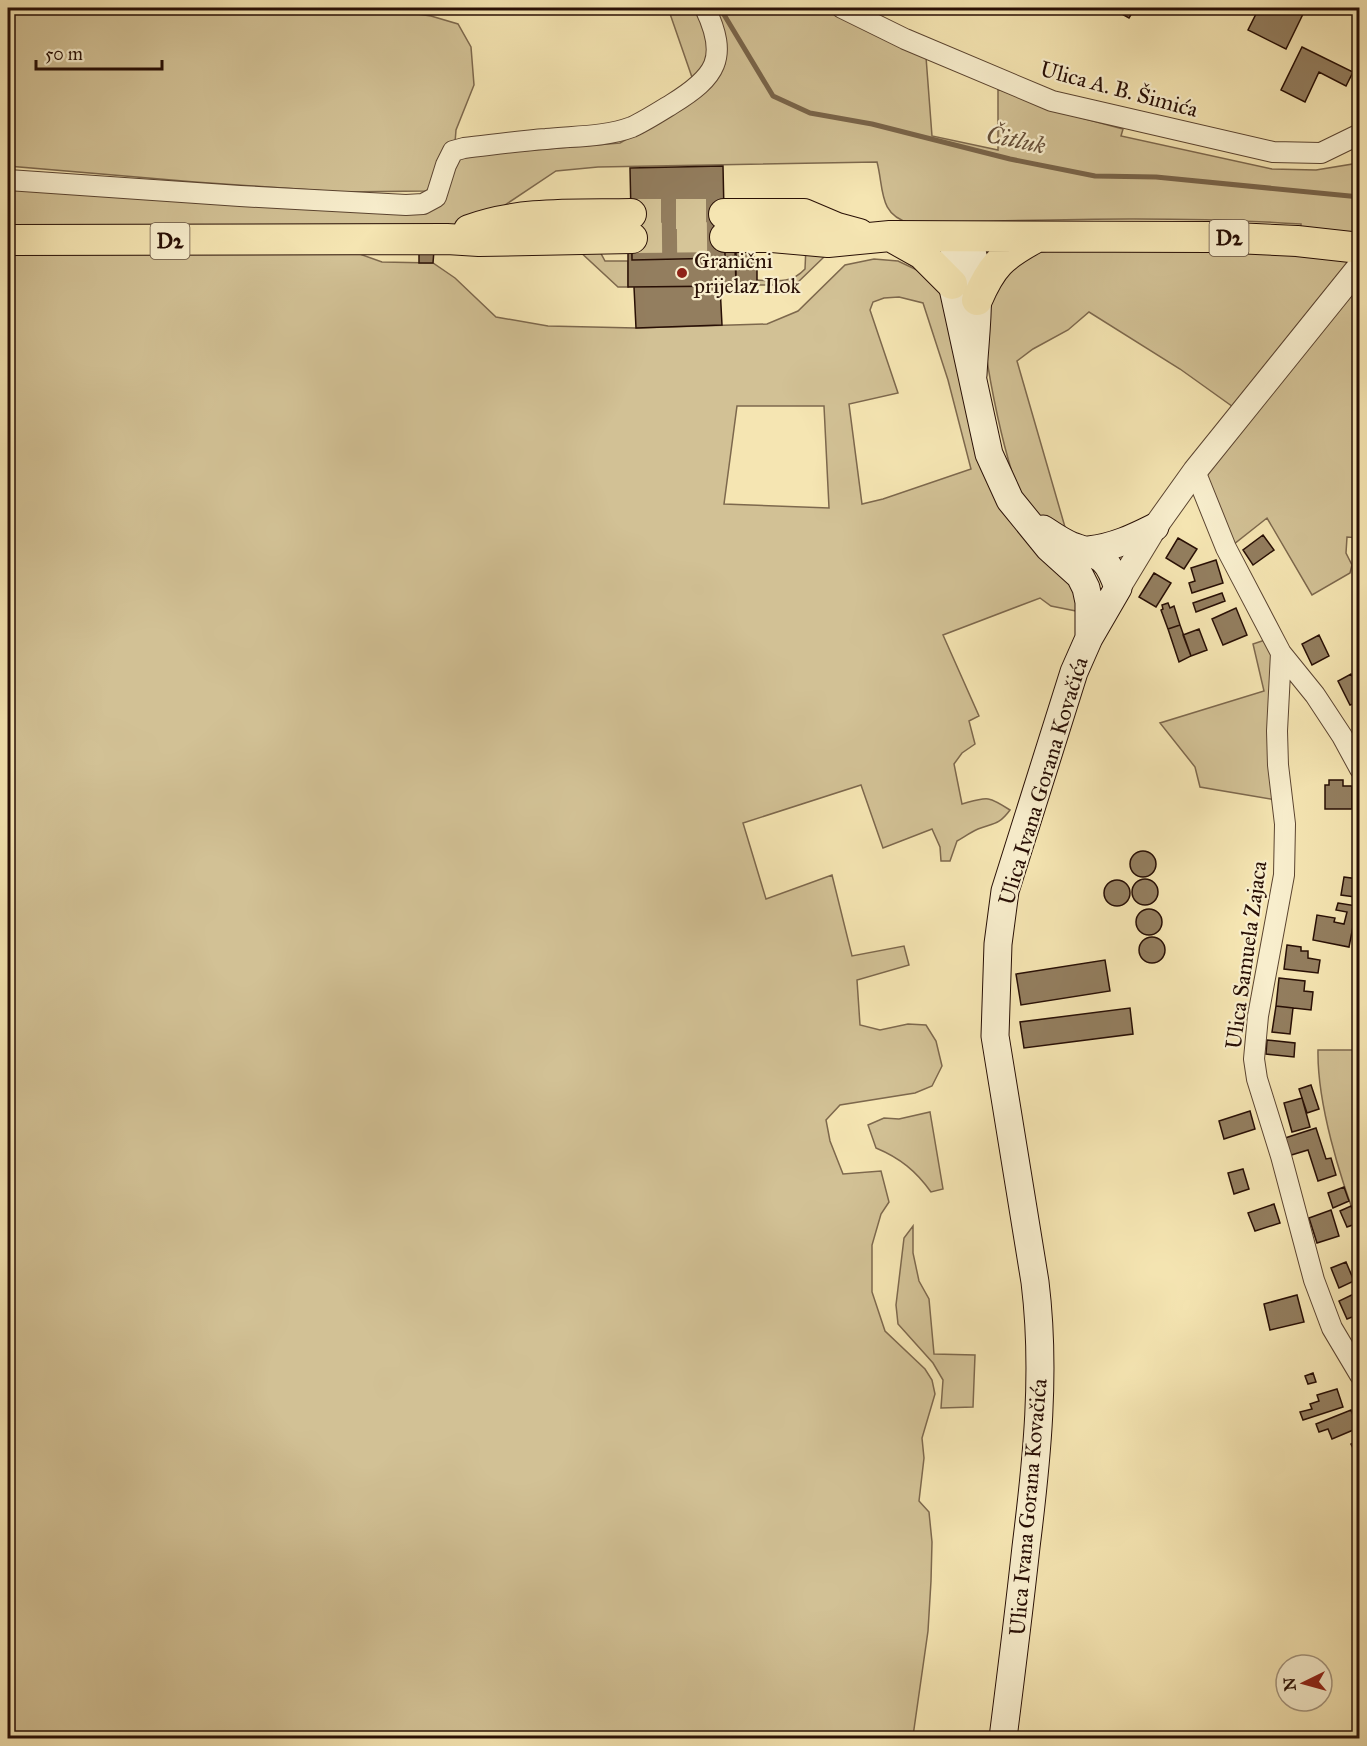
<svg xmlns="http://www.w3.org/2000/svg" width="1367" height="1746" viewBox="0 0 1367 1746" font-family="'IM FELL Great Primer',serif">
	<rect width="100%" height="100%" fill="#f5e5b2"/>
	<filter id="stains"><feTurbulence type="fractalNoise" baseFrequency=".00333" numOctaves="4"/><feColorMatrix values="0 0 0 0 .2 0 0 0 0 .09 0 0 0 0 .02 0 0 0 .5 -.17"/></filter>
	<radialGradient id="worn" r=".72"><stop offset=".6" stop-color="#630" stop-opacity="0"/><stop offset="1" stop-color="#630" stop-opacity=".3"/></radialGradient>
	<path fill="#d2c195" stroke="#7d684d" stroke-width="1.5" fill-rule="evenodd" d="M8,8H376L431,16L458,24L471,47L474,85L456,130L455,143L436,188L425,191L341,192L195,182L8,166Z
		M668,8H699L711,49L694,83Z
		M712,8H821L926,57L932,136L998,150V89L1052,110L1123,129L1121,136L1272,169L1316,170L1359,163L1360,254L1236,409L1180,369L1089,312L1068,330L1033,349L1017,361L1067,534C1049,524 1034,514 1022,497C1007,475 975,324 984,300C987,293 1016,263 1023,255L1055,250H1300L1301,224C1170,215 1040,220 910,223C878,215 884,188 877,162L598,167L556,171L475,225L8,228V188L424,209L460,156L620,143L669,115L720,66L725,64L726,52Z
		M806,246L825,256L795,285H757V280C777,281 791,284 805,269Z
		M598,248L605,261H628V287H618L577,249Z
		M8,249L354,252L382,262L433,263L455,278L496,317L548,326L636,328L767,324L798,311L845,265L874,259L898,261L932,277L941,287L981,440L1072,580L1081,612L1051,606L1040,598L943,635L979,716L969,721L975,744L962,753L954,764L962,804C987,797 987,795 1010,810C999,825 994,823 978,829C971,832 964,837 957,841L950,861H941L940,847L932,829L883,848L861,785L743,823L766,899L832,875L852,956L904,946L909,965L857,980L860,1025L880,1030L908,1024L926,1025L936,1041L942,1066L932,1086L915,1093L840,1105L826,1120L830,1141L843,1174L881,1171L889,1202L881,1214L872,1245V1292L885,1331L925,1369L932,1380L935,1394L922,1438L924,1458L919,1501L929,1512L932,1542L931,1581L928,1631L913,1736H854L853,1738H8ZM899,297L923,303L948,380L971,469L883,499L862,504L849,404L898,393L870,310L873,302L884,298ZM737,406H824L829,508L724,504Z
		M1359,283L1360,538L1347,537L1346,553L1352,565L1350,573L1312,595L1267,518L1234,544L1205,482L1208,472Z
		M1268,639L1273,660L1277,800L1200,787L1195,767L1160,723L1264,691L1253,644Z
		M1318,1050H1359V1227C1340,1178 1317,1103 1318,1050Z
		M930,1112L943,1189L931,1192C916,1171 900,1158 876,1148L868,1125L884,1118L899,1119Z
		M913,1226V1253L919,1281L929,1299L934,1354L975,1355L973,1407L941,1408L943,1380L933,1363L898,1324L896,1305L904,1238Z"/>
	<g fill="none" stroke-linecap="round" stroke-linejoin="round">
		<path stroke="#796449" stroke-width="5" d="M720,8L773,96L810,113L872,124L1010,159L1095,176L1156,177L1360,197"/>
	</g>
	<path fill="#937e5f" stroke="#280f05" stroke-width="1.5" d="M1111,8H1135L1129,18Z
		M1259,8H1299L1305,10L1286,49L1248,30Z
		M1302,47L1353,72L1346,86L1319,72L1305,102L1281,90Z
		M723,166L725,258L632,260L630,168Z
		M736,248H748L757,262V285L736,286Z
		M419,250H434L433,263H419Z
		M735,251L736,286L628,287V252H632V260L725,258V252Z
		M720,286L722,325L636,328L634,287Z
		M1263,535L1274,550L1253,565L1243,550Z
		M1178,538L1197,549L1184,569L1166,558Z
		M1216,560L1223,583L1192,593L1189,583L1195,581L1191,568Z
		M1154,573L1171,583L1156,607L1139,597Z
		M1222,593L1225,601L1196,612L1193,603Z
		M1168,603L1170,608L1174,606L1180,625L1168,629L1161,610L1163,609L1162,605Z
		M1236,608L1247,635L1223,645L1212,619Z
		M1180,625L1191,656L1179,662L1168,629Z
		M1199,629L1207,650L1191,656L1183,635Z
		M1319,635L1329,656L1312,665L1302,644Z
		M1351,674L1360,690V701L1350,705L1338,681Z
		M1329,780H1343V786H1352V809H1325V785H1329Z
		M1130 864a13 13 0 1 1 26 0a13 13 0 1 1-26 0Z
		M1344,877L1358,879L1355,897L1341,895Z
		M1132 892a13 13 0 1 1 26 0a13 13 0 1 1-26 0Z
		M1104 893a13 13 0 1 1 26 0a13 13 0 1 1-26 0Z
		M1338,903L1357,906L1349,947L1313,940L1317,915L1335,918L1334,922L1344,924L1347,912L1336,910Z
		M1136 922a13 13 0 1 1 26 0a13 13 0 1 1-26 0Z
		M1139 950a13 13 0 1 1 26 0a13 13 0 1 1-26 0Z
		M1287,945L1301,947V951H1308V958L1320,960L1318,973L1284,969Z
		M1105,960L1110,991L1021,1005L1016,974Z
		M1279,978L1305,981L1304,991L1313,992L1311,1010L1276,1006Z
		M1276,1006L1293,1008L1290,1034L1272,1032Z
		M1130,1008L1133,1034L1024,1048L1020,1022Z
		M1267,1040L1295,1043L1294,1057L1266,1054Z
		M1311,1085L1319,1109L1307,1113L1299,1089Z
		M1302,1098L1310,1127L1292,1132L1284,1103Z
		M1250,1111L1255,1129L1224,1139L1219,1121Z
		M1316,1128L1326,1159L1331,1158L1336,1175L1318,1181L1308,1150L1288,1156L1282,1139Z
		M1243,1169L1249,1189L1234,1194L1228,1173Z
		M1344,1187L1349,1201L1333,1208L1328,1193Z
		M1274,1204L1280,1223L1255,1231L1248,1213Z
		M1351,1206L1358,1223L1347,1227L1340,1211Z
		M1331,1210L1339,1236L1317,1243L1309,1218Z
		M1346,1262L1354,1281L1339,1288L1331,1268Z
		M1360,1291V1314L1347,1319L1339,1301Z
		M1297,1295L1304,1322L1270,1330L1264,1304Z
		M1313,1373L1316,1382L1308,1384L1305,1376Z
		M1337,1389L1343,1407L1303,1420L1300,1412L1312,1409L1310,1404L1319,1401L1317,1395Z
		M1351,1410L1358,1428L1332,1439L1328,1429L1319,1432L1316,1424Z
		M1360,1440V1452L1356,1454L1351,1444Z"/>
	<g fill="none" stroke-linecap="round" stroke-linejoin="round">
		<path stroke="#d6c598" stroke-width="30" stroke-dasharray="30 15" stroke-linecap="butt" d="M631,214H724
			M632,238L725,237"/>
		<g stroke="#5b4430" stroke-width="22">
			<path id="minor" d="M842,8L905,39L1052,101L1273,152L1321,153L1360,134
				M8,180L240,196L406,205L423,204L436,197L446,165L453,151L464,148C491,145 518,141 546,139C574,136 605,137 632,127C645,121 659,112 672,104C716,77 729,58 705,8
				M1195,471L1226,548L1281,653L1315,695L1342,736L1360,769
				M1281,653L1277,731L1278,765L1285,824L1284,875L1258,1016L1254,1059L1257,1079L1281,1156L1314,1280L1332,1328L1360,1375"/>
		</g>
		<g stroke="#5b4430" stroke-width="26">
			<path id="tertiary" d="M1118,588L1155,527L1195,471L1360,266"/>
		</g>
		<g stroke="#280f05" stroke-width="29">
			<path id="secondary" d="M973,375C975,330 985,278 967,237C951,253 950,262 952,284L989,454L1010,500L1049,548L1080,576L1086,588L1089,602V638
				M1043,529C1052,535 1062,542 1072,546C1101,556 1107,556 1118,588
				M1089,550C1114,547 1133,538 1155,527
				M1003,1738C1011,1675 1019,1611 1026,1547C1037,1459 1046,1371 1035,1282L995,1036L998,944L1005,891L1074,672L1089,638L1118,588"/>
		</g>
		<g stroke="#280f05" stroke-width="32">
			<path id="primary" d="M724,214H804L837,228L859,234
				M469,230C520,211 578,215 631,214
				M890,236L922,254L952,284
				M725,237H772L828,242L890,236L1213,237L1297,241L1360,248
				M8,240L447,239L479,241L632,238
				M977,300C992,265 1002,256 1035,238"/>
		</g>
		<use href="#minor" stroke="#f8eecd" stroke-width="20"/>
		<use href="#tertiary" stroke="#f8eecd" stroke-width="24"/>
		<use href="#secondary" stroke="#f8eecd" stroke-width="27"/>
		<use href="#primary" stroke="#f5e5b2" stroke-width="30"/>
	</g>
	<circle fill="#8f2418" stroke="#f8eecd" stroke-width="2" cx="682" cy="273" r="6"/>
	<g text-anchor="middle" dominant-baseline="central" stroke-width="4.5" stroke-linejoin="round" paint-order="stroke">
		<g fill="#f8eecd" stroke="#665241" stroke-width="1.5">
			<rect x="1209.5" y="220" width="39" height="36" rx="4.5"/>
			<rect x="150.5" y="223" width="39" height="36" rx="4.5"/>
		</g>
		<g font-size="21" font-weight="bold" fill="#280f05">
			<text x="1229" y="238">D2</text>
			<text x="170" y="241">D2</text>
		</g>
		<g font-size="22" fill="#280f05" stroke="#f8eecd">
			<text transform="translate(1119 89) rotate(15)">Ulica A. B. Šimića</text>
			<text transform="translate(1043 781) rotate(-73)">Ulica Ivana Gorana Kovačića</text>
			<text transform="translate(1246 955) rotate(-82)">Ulica Samuela Zajaca</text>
			<text transform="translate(1028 1507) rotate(-85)">Ulica Ivana Gorana Kovačića</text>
		</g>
		<g font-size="22" fill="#280f05" stroke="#f8eecd" text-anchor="start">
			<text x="694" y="260">Granični<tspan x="694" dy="25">prijelaz Ilok</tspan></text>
		</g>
		<g font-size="24" font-style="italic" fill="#654e38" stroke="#f8eecd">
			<text transform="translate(1016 140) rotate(12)">Čitluk</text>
		</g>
	</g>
	<rect width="1367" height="1746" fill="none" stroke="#f5e5b2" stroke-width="30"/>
	<rect x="9" y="9" width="1349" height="1728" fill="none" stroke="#280f05" stroke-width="3"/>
	<rect x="15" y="15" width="1337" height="1716" fill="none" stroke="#280f05" stroke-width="1.5"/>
	<g transform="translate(1304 1683) rotate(265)"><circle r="28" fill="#f8eecd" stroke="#a5957d" stroke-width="1.5"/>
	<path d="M0-4.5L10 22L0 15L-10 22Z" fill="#8f2418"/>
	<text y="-9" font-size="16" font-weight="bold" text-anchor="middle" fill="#280f05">N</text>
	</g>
	<path d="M36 60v9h126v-9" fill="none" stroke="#280f05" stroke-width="3"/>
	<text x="45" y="60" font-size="18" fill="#280f05" stroke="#f8eecd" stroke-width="4.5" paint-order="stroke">50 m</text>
	<rect width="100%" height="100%" filter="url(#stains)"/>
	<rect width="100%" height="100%" fill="url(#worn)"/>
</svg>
